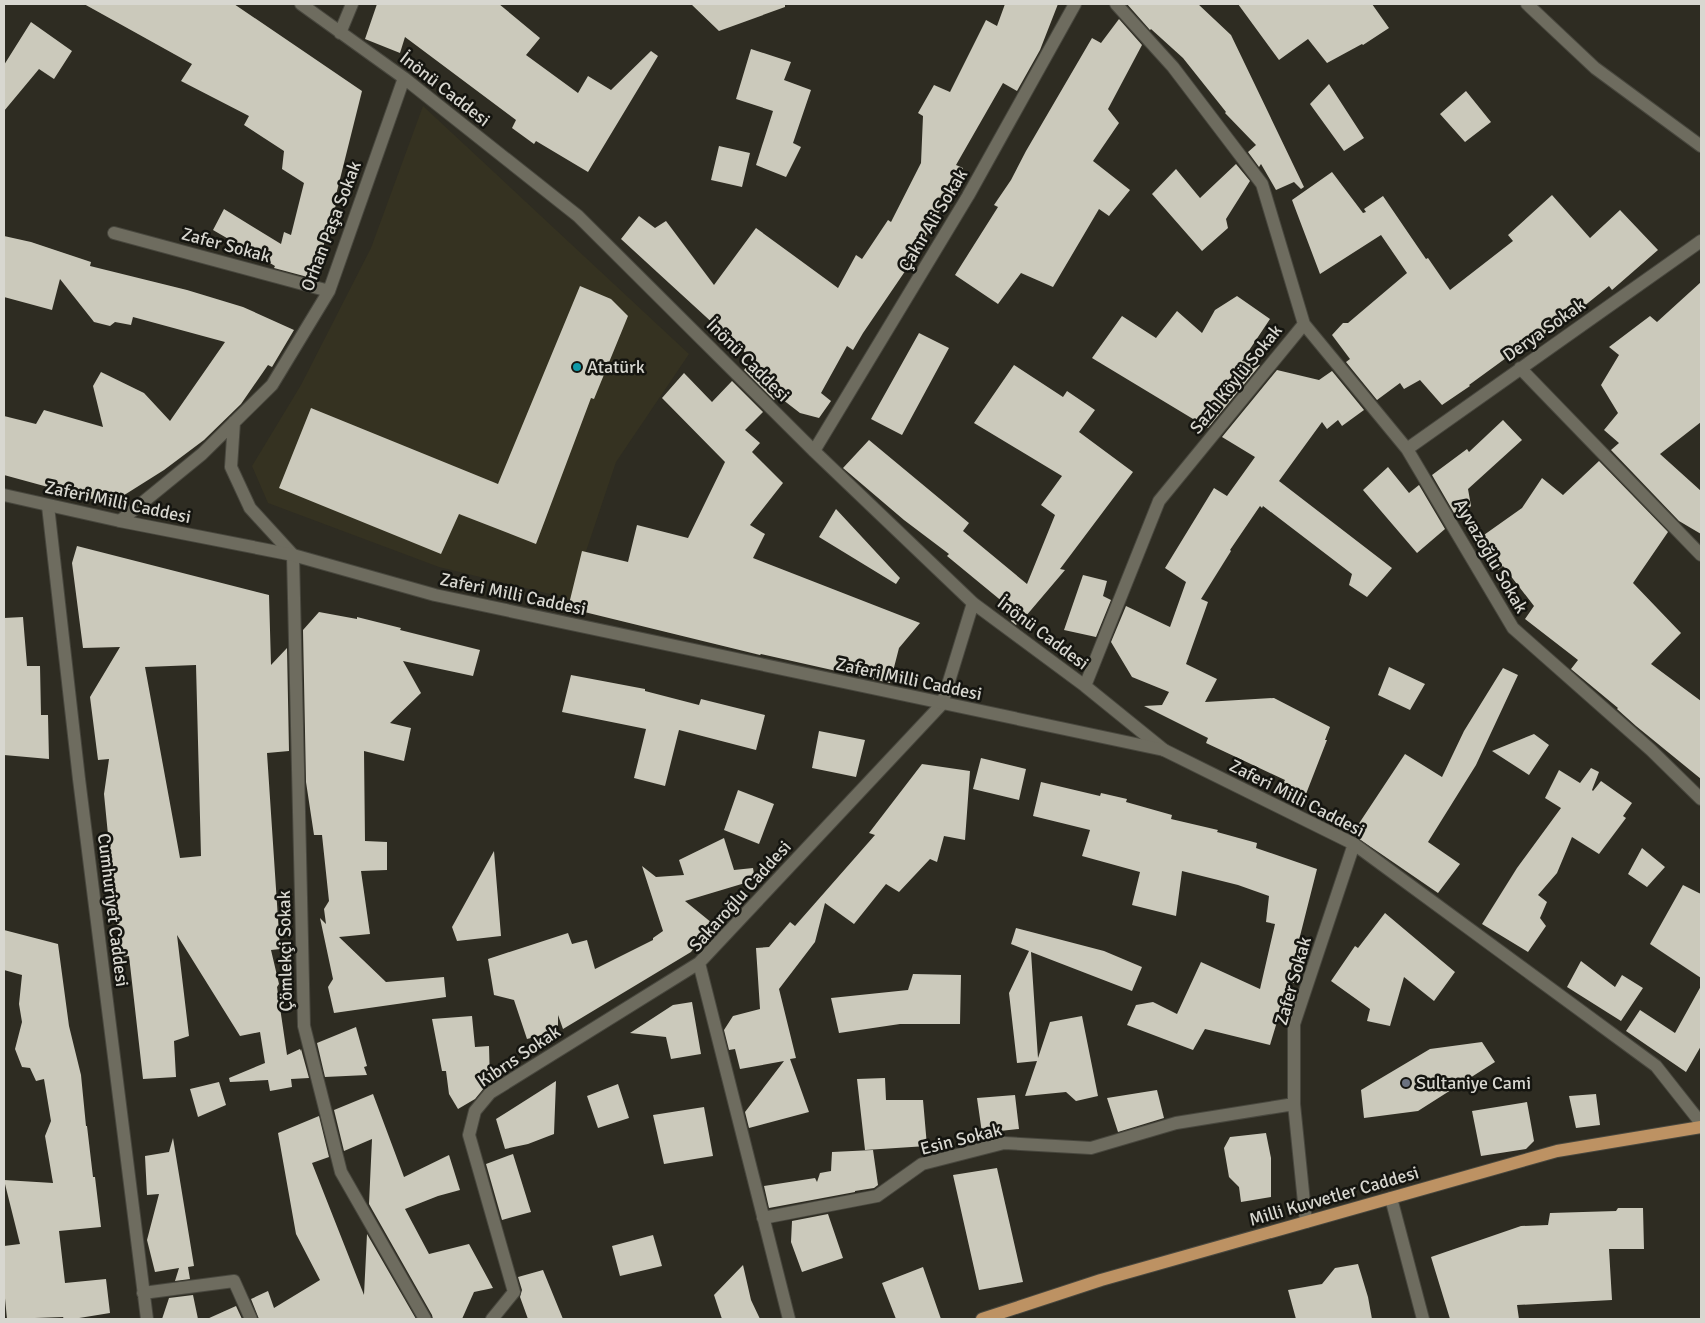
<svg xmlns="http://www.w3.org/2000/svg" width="1705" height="1323" viewBox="0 0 1705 1323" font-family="Signika,sans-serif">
	<rect width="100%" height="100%" fill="#2e2c22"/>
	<path fill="#353221" d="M423,106L689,354L616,462L570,599L439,567L268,503L252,466L301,385L371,248Z"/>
	<path fill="#cbc9bb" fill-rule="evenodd" d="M84,4H234L362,91L334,203L336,204L327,241L325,240L315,279L274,268L275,266L213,230L224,209L281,244L284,232L291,235L304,183L282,169L284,151L244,125L249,116L181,81L192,64Z
		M377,4H499L540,38L526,55L578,93L588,76L611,90L651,51L658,56L588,172L536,141L534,144L512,128L516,120L405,37L400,53L365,39Z
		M691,4H785V7L719,31Z
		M1005,4H1058L1040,50L1017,91L1003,83L956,165L963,168L912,261L863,333L853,350L847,346L821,393L831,401L819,418L800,413L778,396L774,400L744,370L753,360L621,239L639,216L655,228L666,221L714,285L756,228L838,288L856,255L862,259L888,220L891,222L921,163L923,116L918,113L934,85L950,92L986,20L997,26Z
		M1127,4H1198L1231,35L1304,187L1301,189L1294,182L1276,190L1261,164L1259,167L1248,152L1256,145L1225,113L1226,112L1183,58L1151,29L1150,30Z
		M1238,4H1372L1389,28L1363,45L1362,44L1327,63L1308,39L1279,60Z
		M1119,19L1142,45L1108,109L1119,123L1093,161L1130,190L1109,216L1099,209L1053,287L1021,273L998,304L955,275L998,207L994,205L1011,180L1026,151L1092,38L1101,43Z
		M31,22L72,51L54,79L39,69L4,111V65Z
		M751,49L791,62L784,80L811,90L793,143L801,147L786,177L756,165L773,111L736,99Z
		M1329,84L1364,138L1344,151L1310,104Z
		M1466,91L1491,122L1465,142L1440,114Z
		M719,146L750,153L742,187L711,180Z
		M1236,164L1250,181L1226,219L1228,228L1202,251L1152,194L1176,169L1200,198Z
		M1332,172L1363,213L1366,212L1364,209L1383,196L1426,259L1428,258L1450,290L1513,241L1508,235L1552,195L1590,238L1620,210L1658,250L1612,290L1609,286L1578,311L1577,307L1531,345L1528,342L1469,385L1470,386L1442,405L1420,380L1404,389L1400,383L1377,400L1346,362L1350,359L1332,335L1343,323H1348L1407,273L1381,235L1320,274L1292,200Z
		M4,236L31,242L91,262L90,266L187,290L243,307L294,330L272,367L268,365L241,404L204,440L164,470L110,504L4,475V416L36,424L44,410L103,427L93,386L101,372L144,393L170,421L225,342L133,317L131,325L115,322L110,326L94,322L60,279L52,310L4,297Z
		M1701,282V422L1660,454L1701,491V534L1679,521L1611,450L1619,443L1604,430L1618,413L1601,385L1619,355L1609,347L1650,316L1657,322Z
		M580,286L611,299L628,316L594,399L591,398L536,544L459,514L441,554L279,488L311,408L498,484Z
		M1237,296L1270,319L1242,361L1260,365L1208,428L1092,358L1122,316L1156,338L1177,311L1202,333L1215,310Z
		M919,333L949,348L902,435L871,419Z
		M1014,365L1063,397L1067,391L1095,410L1079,432L1133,472L1060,569L1065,570L1020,623L1018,622L1016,625L1011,621L1015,612L947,556L949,554L904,520L843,468L869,440L969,523L963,531L1027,584L1055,515L1041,505L1062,476L974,423Z
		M1277,370L1319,380L1332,371L1364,410L1342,426L1338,420L1327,429L1322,422L1279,481L1392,568L1367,597L1349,585L1352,574L1263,506L1262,508L1260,506L1230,550L1231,551L1201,599L1208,602L1186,664L1217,679L1205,702L1274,698L1330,727L1325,740H1327L1306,794L1282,786L1285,780L1206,743L1208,738L1144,706L1162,705L1169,692L1132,677L1111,642L1126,606L1170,627L1186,582L1165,568L1214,488L1227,496L1255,457L1222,437Z
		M684,373L712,402L732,381L763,412L745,430L760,443L752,452L783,483L750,525L765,534L753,558L920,623L899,648L890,683L761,654L760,655L568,608L582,551L628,562L637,525L688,538L725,462L662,398Z
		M1503,420L1522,440L1468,489L1471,506L1457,518L1432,475L1467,449L1469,452Z
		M1599,461L1668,532L1633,583L1681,633L1651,664L1701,701V779L1636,726L1617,709L1618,708L1571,669L1578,660L1525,619L1534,606L1503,566L1498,570L1474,542L1522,508L1542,478L1563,495Z
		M1388,467L1409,493L1419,485L1445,529L1417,553L1363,490Z
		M836,509L900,578L896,584L819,537Z
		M77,546L269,595L271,665L287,648L289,751L267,753L280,949L271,950L279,984L277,987L287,1055L300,1049L301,1051V1049L309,1078L291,1079L292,1087L270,1091L268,1080L230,1082L229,1078L265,1063L260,1032L240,1036L177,935L189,1036L174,1041L176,1077L143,1079L129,956L120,957L104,794L109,759L98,760L90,697L120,647L83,648L72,563ZM196,665L201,856L180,858L145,667Z
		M1083,575L1107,581L1103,596L1111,600L1096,637L1064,630Z
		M319,612L357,619V617L401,628L400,630L480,650L473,676L403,661L421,693L390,723L411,728L404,761L364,751L365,841L387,842V870L361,871L370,934L339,937L386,982L444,977L446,997L334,1013L328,987L333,979L320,918L326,924L324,909L329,901L322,835H314L306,782L303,630Z
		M23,617L27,666H40L41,715H48L49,759L4,755V618Z
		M1389,667L1425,684L1410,710L1378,695Z
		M1503,668L1518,675L1476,765L1428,842L1460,864L1438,893L1352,834L1405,754L1442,777L1464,731Z
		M571,675L645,689V691L699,705L701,699L765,715L756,750L679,730L665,786L634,778L646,729L562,712Z
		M819,731L865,740L856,777L812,768Z
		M1534,734L1549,745L1529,775L1492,751Z
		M981,758L1026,769L1019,800L973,789Z
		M922,764L970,771L965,840L944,836L937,862L930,859L899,892L886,884L854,924L825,903L815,942L779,989L796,1058L790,1059L809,1112L749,1128L745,1112L784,1061L740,1069L735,1049L729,1050L724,1030L733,1016L760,1009L756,948L769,947L790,922L795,926L875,835L869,833Z
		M1591,768L1599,772L1592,790L1593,791L1601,781L1632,803L1623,816L1626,818L1599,854L1572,837L1557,873L1538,895L1547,902L1540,918L1546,926L1528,952L1482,924L1517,868L1561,808L1545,798L1559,770L1580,783Z
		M1041,782L1100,796L1101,793L1127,799L1126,802L1172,815L1171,819L1218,830L1217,832L1257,843L1256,848L1317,869L1298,944L1304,945L1294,983L1289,982L1270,1045L1205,1029L1193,1050L1127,1025L1136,1005L1153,1002L1177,1014L1201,962L1260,989L1275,924L1266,922L1269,896L1238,885L1182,871L1176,916L1132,905L1140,872L1082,856L1090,830L1033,816Z
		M738,790L774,804L759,844L724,830Z
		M724,838L734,870L753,868L755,880L685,901L712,923L691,952L563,1029L558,1015V1031L527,1039L514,1000L494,995L488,959L568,933L572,944L587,940L595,969L653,940V938L663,931L642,866L656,877L684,875L679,860Z
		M1642,848L1665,867L1647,887L1628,874Z
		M494,851L501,936L457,941L452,927Z
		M1683,885L1701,894V978L1650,944Z
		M1385,913L1455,972L1434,1001L1404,977L1390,1026L1367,1021L1370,1009L1331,981L1355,946L1358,948Z
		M1016,928L1104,951L1142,967L1132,991L1031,952L1038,1058L1050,1022L1082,1016L1098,1096L1076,1101L1066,1092L1025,1096L1037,1061L1017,1063L1009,993L1029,951L1011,944Z
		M4,930L58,944L69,1026L81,1075L86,1126H87L93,1177H95L101,1227L59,1231L65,1283L106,1279L110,1313L73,1319H64L63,1317L7,1319L4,1288V1246L20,1244L4,1180L53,1183L45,1136L51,1121L44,1079L36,1081L30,1068L22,1067L15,1049L22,1022L19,1004L22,975L4,970Z
		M1581,961L1615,987L1622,975L1643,988L1621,1021L1567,987Z
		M913,974L961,975L960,1024H900L839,1033L831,998L908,990Z
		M1701,986V1046L1686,1072L1626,1031L1640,1010L1675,1033Z
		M692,1002L701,1054L671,1059L666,1037L630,1033L673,1005Z
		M472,1016L475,1047L489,1046L490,1083L484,1088L475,1099L458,1109L449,1094L446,1071H442L432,1019Z
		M356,1027L367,1066L364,1067L367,1075L325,1077L317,1043Z
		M1482,1042L1495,1062L1418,1111L1364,1118L1361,1090L1430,1049Z
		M885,1078L886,1100H923L927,1146L865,1150L857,1079Z
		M556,1081L554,1134L528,1144L505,1149L496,1119Z
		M219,1082L226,1105L198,1117L190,1089Z
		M618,1084L629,1118L598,1128L587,1096Z
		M1157,1090L1164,1118L1118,1132L1107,1098Z
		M373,1094L404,1177L449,1155L460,1190L438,1196L405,1209L429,1254L469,1244L493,1288L474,1292L462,1319H433L432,1315L369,1204L372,1139L344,1151L334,1110Z
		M1596,1094L1600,1125L1576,1128L1569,1096Z
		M1015,1095L1019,1129L982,1133L977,1098Z
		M1527,1102L1534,1141L1526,1149L1481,1156L1472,1111Z
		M704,1107L713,1156L664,1164L653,1115Z
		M319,1116L329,1157L312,1163L364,1295L367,1234L416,1319H259L251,1299L268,1291L274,1308L320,1280L296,1234L278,1133Z
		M1266,1133L1271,1158V1197L1241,1202L1239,1187L1229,1177L1224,1148L1230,1137Z
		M173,1138L194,1266L188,1267L190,1279L175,1281L179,1268L155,1272L147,1240L159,1194L147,1195L145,1156L169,1152Z
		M873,1150L878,1185L874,1188L855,1191V1192L769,1208L764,1186L815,1178L817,1182L820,1173L831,1171L832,1152Z
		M513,1154L531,1212L502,1220L486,1164Z
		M997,1168L1023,1282L979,1290L953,1175Z
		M1618,1208H1643L1644,1249H1609L1612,1300L1517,1305L1519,1319H1450L1431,1257L1521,1226L1548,1225L1550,1213L1616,1211Z
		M828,1214L843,1258L802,1272L791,1242L792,1221Z
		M653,1235L662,1266L620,1276L612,1246Z
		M1358,1264L1368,1297L1372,1319H1296L1288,1290L1322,1284L1335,1268Z
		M743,1265L751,1300L760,1319H722L714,1295Z
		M923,1267L941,1319H896L882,1283Z
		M543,1270L563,1319H528L520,1297L522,1290L518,1277Z
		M193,1295L198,1319H162L169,1298Z
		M236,1306L242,1319H207Z"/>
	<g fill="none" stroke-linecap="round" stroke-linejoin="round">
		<g stroke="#48473e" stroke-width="14">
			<path id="minor" d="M301,4L404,78L578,216L814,451L973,603L1085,686L1164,750
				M1527,4L1595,68L1701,146
				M340,33L352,4
				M114,233L329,291
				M1304,324L1407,449L1513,628L1651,750L1701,799
				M1520,368L1701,555
				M234,422L231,467L250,508L293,555L304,1026L341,1172L425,1319
				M1407,449L1701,241
				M814,451L968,196L1075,4
				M48,506L79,779L147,1319
				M120,521L202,454L272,385L329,291L404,78
				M1085,686L1159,501L1304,324L1262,184L1173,67L1116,4
				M1391,1198L1423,1319
				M763,1218L877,1196L922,1164L1004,1143L1091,1148L1176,1123L1294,1104
				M1306,1222L1294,1104V1024L1354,844
				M143,1293L234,1281L251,1319
				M492,1319L514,1292L469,1135L475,1111L490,1093L699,963
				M789,1319L699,963L942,704L973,603"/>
		</g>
		<g stroke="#48473e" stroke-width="14">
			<path id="tertiary" d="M4,495L120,521L293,555L435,595L1164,750L1354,844L1656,1066L1701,1123"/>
		</g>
		<g stroke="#48473e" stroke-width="14">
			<path id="primary" d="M982,1319L1101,1280L1557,1151L1701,1127"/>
		</g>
		<use href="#minor" stroke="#6e6c5f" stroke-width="12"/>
		<use href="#tertiary" stroke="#6e6c5f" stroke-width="12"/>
		<use href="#primary" stroke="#bd9263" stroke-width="12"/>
	</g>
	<circle fill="#0f9aa8" stroke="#151510" stroke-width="2" cx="577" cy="367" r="5"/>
	<circle fill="#6b7280" stroke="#151510" stroke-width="2" cx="1406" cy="1083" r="5"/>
	<g text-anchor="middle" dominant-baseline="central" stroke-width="5" stroke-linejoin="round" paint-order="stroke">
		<g font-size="18" fill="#d8d7d0" stroke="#151510">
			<text transform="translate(445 89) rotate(38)">İnönü Caddesi</text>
			<text transform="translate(933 220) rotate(-59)">Çakır Ali Sokak</text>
			<text transform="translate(331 226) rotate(-69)">Orhan Paşa Sokak</text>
			<text transform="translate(226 245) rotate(15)">Zafer Sokak</text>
			<text transform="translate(1544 330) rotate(-35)">Derya Sokak</text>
			<text transform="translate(748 360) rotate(45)">İnönü Caddesi</text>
			<text transform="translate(1236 379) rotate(-51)">Sazlı Köylü Sokak</text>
			<text transform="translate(118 502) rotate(12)">Zaferi Milli Caddesi</text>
			<text transform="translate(1491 556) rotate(60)">Ayvazoğlu Sokak</text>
			<text transform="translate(513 594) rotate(12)">Zaferi Milli Caddesi</text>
			<text transform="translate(1043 633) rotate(37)">İnönü Caddesi</text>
			<text transform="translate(909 679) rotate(12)">Zaferi Milli Caddesi</text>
			<text transform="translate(1297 798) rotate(27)">Zaferi Milli Caddesi</text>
			<text transform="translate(740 896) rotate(-48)">Sakaroğlu Caddesi</text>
			<text transform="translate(113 910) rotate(83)">Cumhuriyet Caddesi</text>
			<text transform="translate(285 951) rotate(-91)">Çömlekçi Sokak</text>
			<text transform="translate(1293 981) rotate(-74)">Zafer Sokak</text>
			<text transform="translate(519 1056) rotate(-34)">Kıbrıs Sokak</text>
			<text transform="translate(961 1139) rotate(-14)">Esin Sokak</text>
			<text transform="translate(1334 1196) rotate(-16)">Milli Kuvvetler Caddesi</text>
		</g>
		<g font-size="18" fill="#d8d7d0" stroke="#151510" text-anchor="start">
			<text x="587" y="367">Atatürk</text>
			<text x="1416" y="1083">Sultaniye Cami</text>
		</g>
	</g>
	<rect width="1705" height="1323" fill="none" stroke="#d8d7d0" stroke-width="10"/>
</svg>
